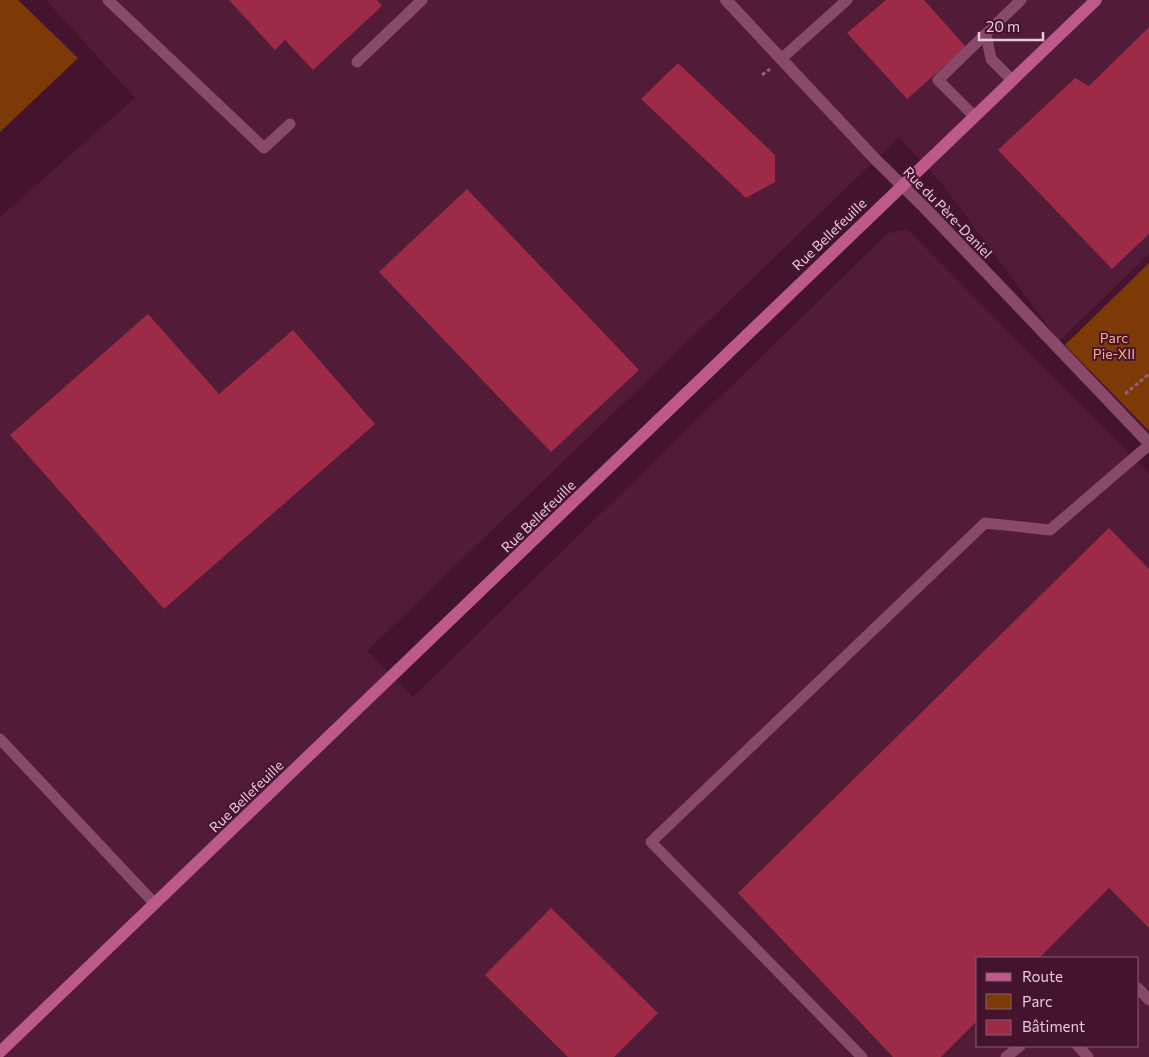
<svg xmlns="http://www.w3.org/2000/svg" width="1149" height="1057" viewBox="0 0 1149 1057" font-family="Commissioner,sans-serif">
	<rect width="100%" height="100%" fill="#44142e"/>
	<path fill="#521b38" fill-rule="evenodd" d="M46,0H1149V254L1059,341L942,184L899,137L367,651L413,697L888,233L908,230L1149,474V1057H0V217L135,98ZM978,958H1138V1046H978Z"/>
	<path fill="#7d3a07" d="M0,0H18L78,58L0,132Z
		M1149,263V431L1065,345Z"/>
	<path fill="#9d2b47" d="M229,0H377L382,6L313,70L285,40L275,50Z
		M886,0H924L966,47L907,99L847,33Z
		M1149,27V234L1112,269L998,150L1075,78L1089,86Z
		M678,63L775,155V182L746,198L641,99Z
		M467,189L639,370L551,452L379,272Z
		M148,314L219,394L293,330L375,424L164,609L10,435Z
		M1109,528L1149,569V928L1109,888L1039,958H978V1020L941,1057H893L738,893Z
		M551,908L658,1013L614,1057H568L485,975Z"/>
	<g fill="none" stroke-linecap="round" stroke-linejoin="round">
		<path stroke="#8d6378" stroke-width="3" stroke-dasharray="4 2.5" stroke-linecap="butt" d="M762,75L770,69
			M1125,394L1149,374"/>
		<path stroke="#894968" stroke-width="11" d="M108,0L264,148L290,124
			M984,35L987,39L991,59L1012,80
			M781,59L847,0
			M357,62L422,0
			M974,116L938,80L1021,0
			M0,739L155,904
			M1138,988L1149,1000
			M1078,1046L1088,1057
			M862,1057L651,842L985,523L1050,530L1149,445
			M1006,1057L1020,1046"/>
		<path stroke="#894968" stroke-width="12" d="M726,0L876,160L925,208L1149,443"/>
		<path stroke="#be598c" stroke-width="12" d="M0,1052L1096,0"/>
	</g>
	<g text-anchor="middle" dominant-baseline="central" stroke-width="4" stroke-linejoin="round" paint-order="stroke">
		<g font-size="14" fill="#eac9d7" stroke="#44142e">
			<text transform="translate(948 212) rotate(46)">Rue du Père-Daniel</text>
			<text transform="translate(829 234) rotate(-44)">Rue Bellefeuille</text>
			<text transform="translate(538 516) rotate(-44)">Rue Bellefeuille</text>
			<text transform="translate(246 796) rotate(-44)">Rue Bellefeuille</text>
		</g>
		<g font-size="14" fill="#faad81" stroke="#44142e">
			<text x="1114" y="337">Parc<tspan x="1114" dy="16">Pie-XII</tspan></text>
		</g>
	</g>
	<rect x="976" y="957" width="162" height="90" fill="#44142e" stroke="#865c72"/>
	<rect x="986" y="973" width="25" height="8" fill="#be598c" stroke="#865c72"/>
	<text x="1022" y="982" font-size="15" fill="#eac9d7">Route</text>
	<rect x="986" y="994" width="25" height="15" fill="#7d3a07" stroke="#865c72"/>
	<text x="1022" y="1007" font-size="15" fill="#eac9d7">Parc</text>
	<rect x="986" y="1020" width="25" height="15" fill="#9d2b47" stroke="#865c72"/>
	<text x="1022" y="1032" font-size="15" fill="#eac9d7">Bâtiment</text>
	<path d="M979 32v8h64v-8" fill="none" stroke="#eac9d7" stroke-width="2.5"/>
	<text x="986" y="32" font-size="15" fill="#eac9d7" stroke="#44142e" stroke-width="4" paint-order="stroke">20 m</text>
</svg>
